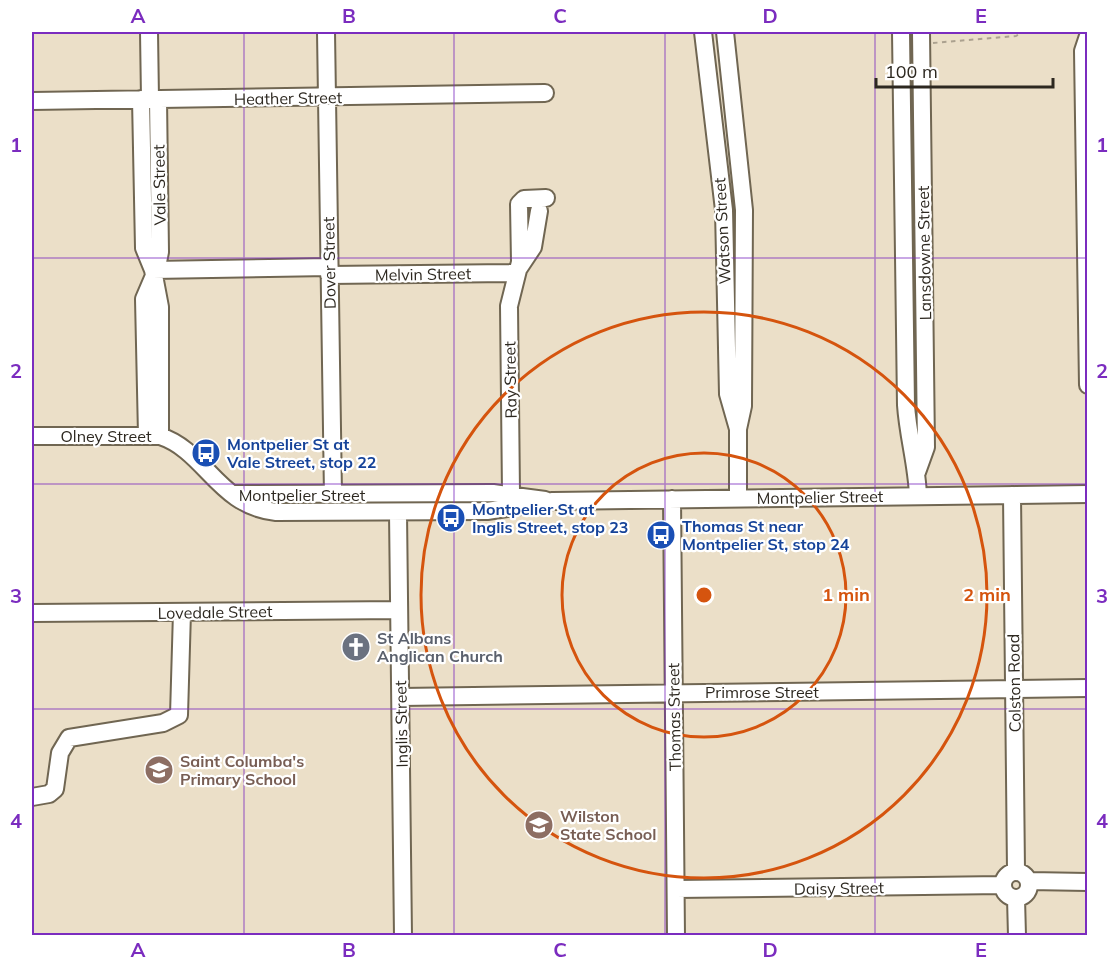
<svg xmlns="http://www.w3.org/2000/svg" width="1119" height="967" viewBox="0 0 1119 967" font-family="Mulish,sans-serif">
	<rect width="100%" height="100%" fill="#ebdfc8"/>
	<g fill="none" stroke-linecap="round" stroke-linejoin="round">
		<g stroke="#706652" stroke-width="20">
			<path id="minor" d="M149,32L150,99
				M326,32L333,495
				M703,32L724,210L728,394L738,429
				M725,32L744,210L743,406L738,429V498
				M901,32L906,405C908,436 917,465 918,496
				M1088,36L1083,51L1088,385
				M141,99L144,248L153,270L160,307V436
				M32,101L545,93
				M519,268L533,247L539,211
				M153,270L329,267
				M153,270L158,262L160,252L158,99
				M329,275L516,273
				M147,435L144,299L153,278
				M32,436H160C206,451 218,506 276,512L487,511L553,501L1088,494
				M917,472L926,447L921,32
				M511,493L509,306L520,262L519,204L524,199L546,198
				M232,494L493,493L545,500
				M1012,495L1016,871
				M672,499L676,936
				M398,513L403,936
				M32,613L399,610
				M401,697L1088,688
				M32,797L49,794L55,789L60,753L69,738L163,723L179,715L182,612
				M1003 885a13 13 0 1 1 26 0a13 13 0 1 1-26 0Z
				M1029,881L1088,882
				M676,889L1003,885
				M1016,898L1017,936"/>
		</g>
		<path stroke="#aba18f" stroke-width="2" stroke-dasharray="4.5 4.5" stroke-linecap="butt" d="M933,43L1016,36L1023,32"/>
		<use href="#minor" stroke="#fff" stroke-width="16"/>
	</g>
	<path fill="none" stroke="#7b2cbf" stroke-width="1.5" stroke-opacity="0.55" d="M244,32V936M454,32V936M665,32V936M875,32V936M32,258H1088M32,484H1088M32,709H1088"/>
	<g fill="none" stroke="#d5540e" stroke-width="3">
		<circle cx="704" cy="595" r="142"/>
		<circle cx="704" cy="595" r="283"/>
	</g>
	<defs>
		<g id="bus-disc" transform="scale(1.5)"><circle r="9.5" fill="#1a4fb4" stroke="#fff"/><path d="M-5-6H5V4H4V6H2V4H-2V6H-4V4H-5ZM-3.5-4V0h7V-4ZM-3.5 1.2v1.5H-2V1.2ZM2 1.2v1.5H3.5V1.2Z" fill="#fff"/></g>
		<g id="church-disc" transform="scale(1.5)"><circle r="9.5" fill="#6b7280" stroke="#fff"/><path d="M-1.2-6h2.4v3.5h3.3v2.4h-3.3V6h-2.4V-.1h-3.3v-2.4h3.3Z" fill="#fff"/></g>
		<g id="school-disc" transform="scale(1.5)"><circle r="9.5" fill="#8d6e63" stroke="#fff"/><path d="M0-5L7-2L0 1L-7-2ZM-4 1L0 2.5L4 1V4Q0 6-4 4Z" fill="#fff"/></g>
	</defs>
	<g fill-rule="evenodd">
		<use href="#bus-disc" x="206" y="453"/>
		<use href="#bus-disc" x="451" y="518"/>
		<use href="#bus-disc" x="661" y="535"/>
		<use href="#church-disc" x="356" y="647"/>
		<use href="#school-disc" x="159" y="770"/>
		<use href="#school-disc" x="539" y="825"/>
	</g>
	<g text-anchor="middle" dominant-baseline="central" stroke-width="4.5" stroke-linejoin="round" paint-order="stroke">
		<g font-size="16" fill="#2d2820" stroke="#fff">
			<text transform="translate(288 98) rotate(-1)">Heather Street</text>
			<text transform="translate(159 185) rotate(-91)">Vale Street</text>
			<text transform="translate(722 231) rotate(-93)">Watson Street</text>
			<text transform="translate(924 253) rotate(-91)">Lansdowne Street</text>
			<text transform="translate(329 263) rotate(-91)">Dover Street</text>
			<text transform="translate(423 274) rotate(-1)">Melvin Street</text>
			<text transform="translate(510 380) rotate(-91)">Ray Street</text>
			<text x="106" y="436">Olney Street</text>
			<text x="302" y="495">Montpelier Street</text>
			<text transform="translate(820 497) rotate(-1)">Montpelier Street</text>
			<text transform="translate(215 612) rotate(-1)">Lovedale Street</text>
			<text transform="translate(1014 683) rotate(-91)">Colston Road</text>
			<text x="762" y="692">Primrose Street</text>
			<text transform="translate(674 717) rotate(-91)">Thomas Street</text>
			<text transform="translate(401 724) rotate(-91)">Inglis Street</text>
			<text transform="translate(839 888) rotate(-1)">Daisy Street</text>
		</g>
		<g font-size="16" font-weight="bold" fill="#164399" stroke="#fff" text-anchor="start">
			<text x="227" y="444">Montpelier St at<tspan x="227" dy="18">Vale Street, stop 22</tspan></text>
			<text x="472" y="509">Montpelier St at<tspan x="472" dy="18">Inglis Street, stop 23</tspan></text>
			<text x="682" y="526">Thomas St near<tspan x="682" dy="18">Montpelier St, stop 24</tspan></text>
		</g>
		<g font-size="16" font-weight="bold" fill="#5b616d" stroke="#fff" text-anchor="start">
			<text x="377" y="638">St Albans<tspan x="377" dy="18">Anglican Church</tspan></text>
		</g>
		<g font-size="16" font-weight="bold" fill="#785e54" stroke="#fff" text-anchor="start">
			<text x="180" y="761">Saint Columba's<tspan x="180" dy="18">Primary School</tspan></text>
			<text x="560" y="816">Wilston<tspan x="560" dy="18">State School</tspan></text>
		</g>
	</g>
	<circle cx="704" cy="595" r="9" fill="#d5540e" stroke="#fff" stroke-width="3"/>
	<g font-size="18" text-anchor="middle" font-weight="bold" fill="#d5540e" stroke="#fff" stroke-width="4.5" stroke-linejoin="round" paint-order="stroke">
		<text x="846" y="601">1 min</text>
		<text x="987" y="601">2 min</text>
	</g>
	<rect width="1119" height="967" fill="none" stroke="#ffffff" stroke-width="66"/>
	<path d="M876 78v9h177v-9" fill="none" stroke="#2d2820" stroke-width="3"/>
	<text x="885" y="78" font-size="18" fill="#2d2820" stroke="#ffffff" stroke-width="4.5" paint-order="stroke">100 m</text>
	<rect x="33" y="33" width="1053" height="901" fill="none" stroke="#7b2cbf" stroke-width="2"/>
	<g font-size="20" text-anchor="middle" font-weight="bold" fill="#7b2cbf">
		<text x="138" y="23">A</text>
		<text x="349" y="23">B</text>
		<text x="560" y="23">C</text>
		<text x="770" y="23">D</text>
		<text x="981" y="23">E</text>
		<text x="16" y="152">1</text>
		<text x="1102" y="152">1</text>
		<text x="16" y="378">2</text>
		<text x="1102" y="378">2</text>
		<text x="16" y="603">3</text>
		<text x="1102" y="603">3</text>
		<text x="16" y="828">4</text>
		<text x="1102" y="828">4</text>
		<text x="138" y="957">A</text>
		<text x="349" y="957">B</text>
		<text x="560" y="957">C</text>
		<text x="770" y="957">D</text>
		<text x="981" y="957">E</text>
	</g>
</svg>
